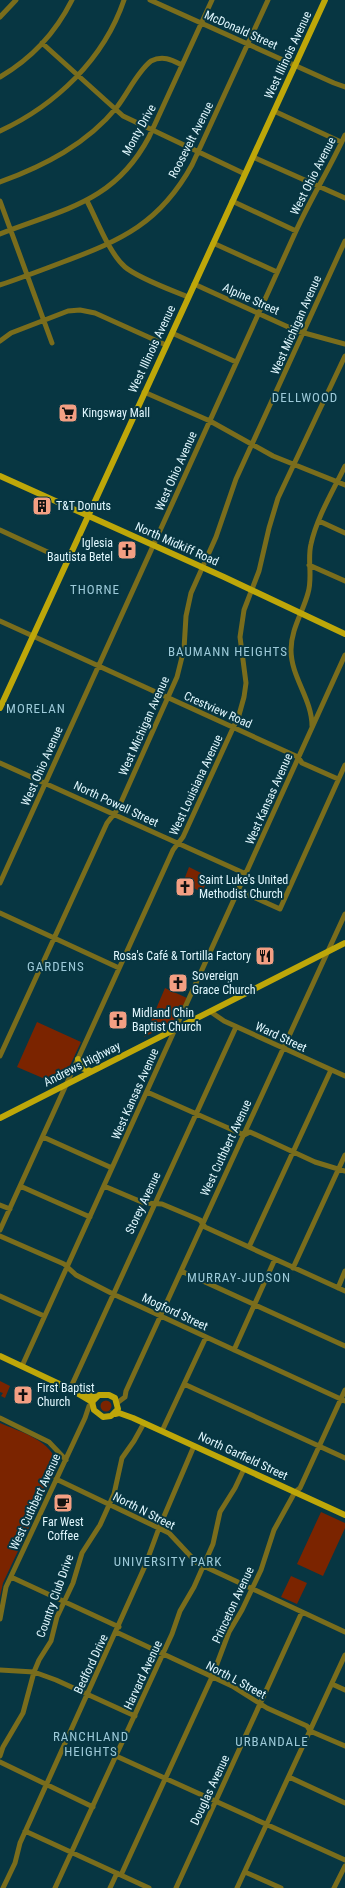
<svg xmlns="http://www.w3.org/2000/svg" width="345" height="1888" viewBox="0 0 345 1888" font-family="'Roboto Condensed',sans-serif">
	<rect width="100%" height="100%" fill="#073642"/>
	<path fill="#7b2400" d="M189,867L209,877L202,892L187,885L189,882L184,880Z
		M165,988L187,998C174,1026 171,1024 144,1037Z
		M37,1022L81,1042L67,1072L52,1082L17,1067Z
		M0,1381L10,1386L5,1398L1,1396L3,1393L0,1392Z
		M100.5 1406a5.5 5.5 0 1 1 11 0a5.5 5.5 0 1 1-11 0Z
		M0,1423C20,1432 65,1444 54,1474L3,1583L0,1597Z
		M321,1512L345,1523V1528L323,1576L297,1564Z
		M291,1576L307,1583L297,1604L281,1597Z"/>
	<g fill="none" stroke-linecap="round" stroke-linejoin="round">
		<path stroke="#7a6d1c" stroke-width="5" d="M150,0L334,83L345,87
			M0,17L16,0
			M42,43L123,116L245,174
			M0,77C31,59 56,32 72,0
			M274,111L341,142
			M0,131C56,105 104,59 124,0
			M253,157L345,198
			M0,182C44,166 87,144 117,107C128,93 137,72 151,61C163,55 172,60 182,65
			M0,201L52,343
			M87,201C97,220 109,253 125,267C138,278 171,290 188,297
			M232,201L296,231
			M0,234C63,209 114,203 149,137L212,0
			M213,243L277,272
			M194,284L297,331L345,344
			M0,285C21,278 42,270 63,262C122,240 160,223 192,165L268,0
			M172,333L236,362
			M0,341L11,333L68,311L80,310L95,313L166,345
			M144,392L210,421L273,456L345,485
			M319,521L345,533
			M0,530L67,561
			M309,565L345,581
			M0,621L298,757L302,763L338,779
			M312,726C312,699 291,677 291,650C291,629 303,612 308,593C313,577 307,560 311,544C317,517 333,491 345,466
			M0,763L246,874
			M0,883L296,231C311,198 330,168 345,135
			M238,890L280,909L345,765
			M0,913L119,968
			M211,1012L224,1021L345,1076
			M0,1056L107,823L118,809L177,677L184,649L186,616L191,593L216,537L236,479L345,241
			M147,1092L244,1135L250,1132L315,1162L345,1171
			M43,1137L112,1168
			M20,1186L90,1217
			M104,1186L144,1203L162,1204L200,1220L205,1227L345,1291
			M0,1205L10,1209
			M0,1230L173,850L183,837L239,715L244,697L246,683L240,637L244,610L259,571L269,528L278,498L345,356
			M0,1236L64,1264L76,1275L113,1294L345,1401
			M249,1247L331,1070
			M293,1268L345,1155
			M181,1271L345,1346
			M338,1288L345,1271
			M0,1296L44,1316
			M234,1350L275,1259
			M22,1366L345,655
			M184,1384L345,1458
			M70,1389L236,1027
			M117,1403L125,1397L126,1391L345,914
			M0,1418L49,1442L66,1460
			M162,1431L206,1337
			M56,1479L169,1533L197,1563L345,1632
			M11,1577L119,1627
			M0,1619L6,1587L85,1418L89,1406L93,1403
			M116,1632L232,1686L267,1708L307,1726L310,1731L345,1746
			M0,1670L34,1672L56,1680L135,1716
			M332,1684L345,1690
			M0,1756L3,1747L23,1713L34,1672L39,1660L51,1641L57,1617L73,1583L82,1553L100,1525L114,1494L122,1458L134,1441L144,1423
			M116,1756L345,1860
			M0,1762L93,1807
			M289,1777L345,1803
			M25,1831L149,1888
			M245,1872L281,1888
			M121,1875L212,1677L229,1632L242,1610L261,1570L274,1530L295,1492L300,1488L345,1390
			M3,1888L15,1863L20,1843L145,1566L159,1528L194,1446
			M55,1888L172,1634L180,1611L194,1587L213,1544L220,1512L235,1488L244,1469
			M110,1888L117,1873
			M176,1888L302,1612
			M237,1888L345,1655
			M334,1888L345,1866"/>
		<path stroke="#bea709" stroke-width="6" d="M0,476L224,577L345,634
			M0,708L325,0
			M78,1059L81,1068L91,1071
			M0,1118L345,943
			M0,1356L70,1389L92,1402
			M82,1394L97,1397
			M99,1395H109L115,1398L118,1409L111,1416L103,1417L94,1410L92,1402Z
			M115,1414L119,1413L133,1418L345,1515"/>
	</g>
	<defs>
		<g id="supermarket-square" transform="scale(1)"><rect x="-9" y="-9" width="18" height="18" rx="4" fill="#f39f83" stroke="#073642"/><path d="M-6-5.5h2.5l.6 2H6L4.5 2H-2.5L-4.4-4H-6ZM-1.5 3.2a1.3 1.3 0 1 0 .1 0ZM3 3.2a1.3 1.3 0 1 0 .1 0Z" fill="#111"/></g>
		<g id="building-square" transform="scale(1)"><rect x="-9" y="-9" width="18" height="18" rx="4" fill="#f39f83" stroke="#073642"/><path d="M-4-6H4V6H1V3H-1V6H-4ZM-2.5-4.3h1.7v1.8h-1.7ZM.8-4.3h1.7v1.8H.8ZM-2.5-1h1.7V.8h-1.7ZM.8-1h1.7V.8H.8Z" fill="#111"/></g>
		<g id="church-square" transform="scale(1)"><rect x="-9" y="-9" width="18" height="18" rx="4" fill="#f39f83" stroke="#073642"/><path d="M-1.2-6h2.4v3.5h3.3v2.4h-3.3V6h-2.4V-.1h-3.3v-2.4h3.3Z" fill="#111"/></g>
		<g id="restaurant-square" transform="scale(1)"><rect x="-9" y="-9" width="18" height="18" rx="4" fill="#f39f83" stroke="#073642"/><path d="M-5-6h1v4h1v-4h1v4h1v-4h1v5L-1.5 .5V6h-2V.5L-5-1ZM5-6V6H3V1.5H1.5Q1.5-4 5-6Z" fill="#111"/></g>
		<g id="cafe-square" transform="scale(1)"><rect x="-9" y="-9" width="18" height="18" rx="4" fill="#f39f83" stroke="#073642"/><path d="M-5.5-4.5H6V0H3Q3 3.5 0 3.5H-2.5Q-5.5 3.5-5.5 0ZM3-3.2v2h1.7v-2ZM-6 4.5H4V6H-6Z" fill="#111"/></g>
	</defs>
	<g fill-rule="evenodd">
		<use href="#supermarket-square" x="68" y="413"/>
		<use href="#building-square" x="42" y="506"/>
		<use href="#church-square" x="127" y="550"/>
		<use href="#church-square" x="185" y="887"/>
		<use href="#restaurant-square" x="265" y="956"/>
		<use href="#church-square" x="178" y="983"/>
		<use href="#church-square" x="118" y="1020"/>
		<use href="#church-square" x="23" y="1395"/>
		<use href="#cafe-square" x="63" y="1503"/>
	</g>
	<g text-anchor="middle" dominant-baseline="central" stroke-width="4" stroke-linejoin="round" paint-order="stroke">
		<g font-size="12" fill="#e0f7fe" stroke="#073642">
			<text transform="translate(241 30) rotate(24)">McDonald Street</text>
			<text transform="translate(288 55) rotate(-65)">West Illinois Avenue</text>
			<text transform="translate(139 130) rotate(-61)">Monty Drive</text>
			<text transform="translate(191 140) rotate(-63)">Roosevelt Avenue</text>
			<text transform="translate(313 176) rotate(-63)">West Ohio Avenue</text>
			<text transform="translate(251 299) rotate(24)">Alpine Street</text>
			<text transform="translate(296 325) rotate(-66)">West Michigan Avenue</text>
			<text transform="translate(152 349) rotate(-65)">West Illinois Avenue</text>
			<text transform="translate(176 471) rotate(-66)">West Ohio Avenue</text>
			<text transform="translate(177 544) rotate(24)">North Midkiff Road</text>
			<text transform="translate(218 710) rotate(24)">Crestview Road</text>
			<text transform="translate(144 726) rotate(-66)">West Michigan Avenue</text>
			<text transform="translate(42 766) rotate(-66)">West Ohio Avenue</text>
			<text transform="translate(196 785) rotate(-65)">West Louisiana Avenue</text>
			<text transform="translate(269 799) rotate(-66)">West Kansas Avenue</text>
			<text transform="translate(116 804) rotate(25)">North Powell Street</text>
			<text transform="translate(281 1037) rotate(25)">Ward Street</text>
			<text transform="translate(82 1064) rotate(-27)">Andrews Highway</text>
			<text transform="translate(135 1094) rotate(-66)">West Kansas Avenue</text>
			<text transform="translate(226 1148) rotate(-65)">West Cuthbert Avenue</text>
			<text transform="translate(143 1203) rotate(-65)">Storey Avenue</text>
			<text transform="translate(175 1312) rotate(25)">Mogford Street</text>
			<text transform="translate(243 1456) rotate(25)">North Garfield Street</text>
			<text transform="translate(35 1502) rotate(-65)">West Cuthbert Avenue</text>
			<text transform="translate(144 1511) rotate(27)">North N Street</text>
			<text transform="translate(55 1596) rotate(-70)">Country Club Drive</text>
			<text transform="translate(233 1605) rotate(-65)">Princeton Avenue</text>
			<text transform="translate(91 1664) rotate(-65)">Bedford Drive</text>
			<text transform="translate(143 1675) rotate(-65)">Harvard Avenue</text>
			<text transform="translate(236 1680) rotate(28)">North L Street</text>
			<text transform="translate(210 1790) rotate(-65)">Douglas Avenue</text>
		</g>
		<g font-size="12" fill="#e0f7fe" stroke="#073642" text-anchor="start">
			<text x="82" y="413">Kingsway Mall</text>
			<text x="56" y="506">T&amp;T Donuts</text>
			<text x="113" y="543" text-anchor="end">Iglesia<tspan x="113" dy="14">Bautista Betel</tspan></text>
			<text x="199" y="880">Saint Luke's United<tspan x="199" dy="14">Methodist Church</tspan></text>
			<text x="251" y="956" text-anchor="end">Rosa's Café &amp; Tortilla Factory</text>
			<text x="192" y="976">Sovereign<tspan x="192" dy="14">Grace Church</tspan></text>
			<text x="132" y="1013">Midland Chin<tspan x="132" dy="14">Baptist Church</tspan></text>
			<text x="37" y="1388">First Baptist<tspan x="37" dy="14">Church</tspan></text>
			<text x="63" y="1522" text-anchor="middle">Far West<tspan x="63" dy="14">Coffee</tspan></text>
		</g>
		<g font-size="13" letter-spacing="1" fill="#9dcad9" stroke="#073642">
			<text x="305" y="397">DELLWOOD</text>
			<text x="95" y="589">THORNE</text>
			<text x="228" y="651">BAUMANN HEIGHTS</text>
			<text x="36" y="708">MORELAN</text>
			<text x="56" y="966">GARDENS</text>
			<text x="239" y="1277">MURRAY-JUDSON</text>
			<text x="168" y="1561">UNIVERSITY PARK</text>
			<text x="91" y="1736">RANCHLAND<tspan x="91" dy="15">HEIGHTS</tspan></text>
			<text x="272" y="1741">URBANDALE</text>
		</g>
	</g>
</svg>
